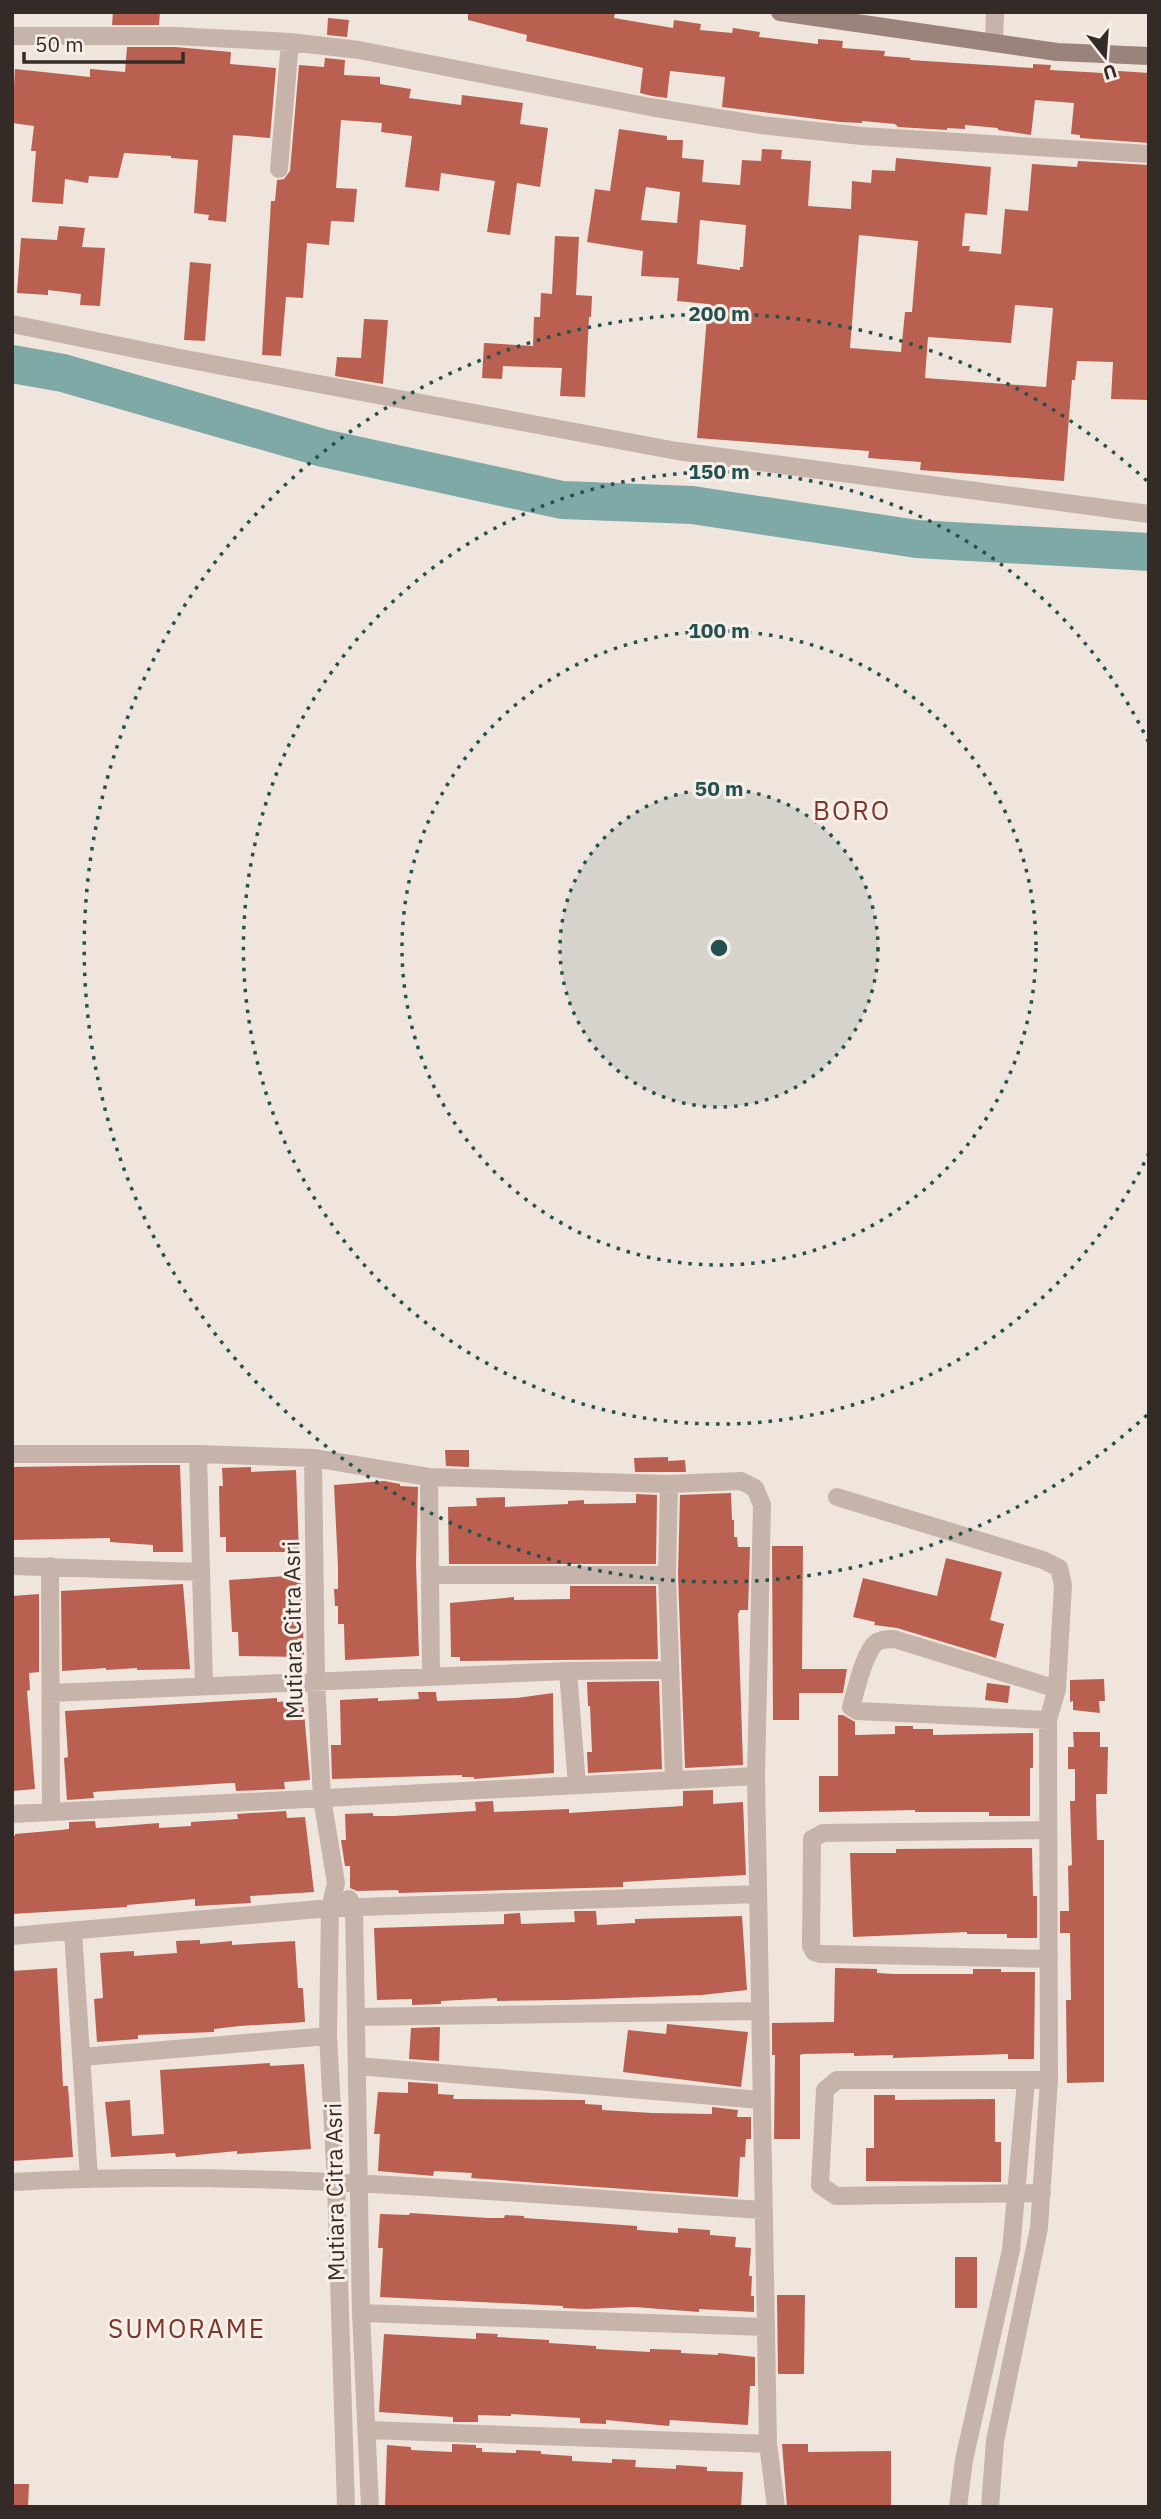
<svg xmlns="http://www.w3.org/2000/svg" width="1161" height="2519" viewBox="0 0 1161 2519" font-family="'IBM Plex Sans',sans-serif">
	<rect width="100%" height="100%" fill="#efe5dd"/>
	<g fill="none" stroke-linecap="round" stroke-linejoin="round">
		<path stroke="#7ea9a7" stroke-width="38" d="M12,364L63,373L323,448L562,500L692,505L917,539L1149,552"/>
	</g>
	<path fill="#b96050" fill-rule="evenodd" d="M113,12H160L159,25H112Z
		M468,12H615L614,18L673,28L674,20L701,24L700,30L732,33L733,28L760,32L759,37L818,44V39L843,41L842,48L885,51L884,56L910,58V60L1033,68V64L1051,65L1050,70L1103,73L1104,70L1149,73V143L1080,138V135L1071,134L1074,103L1035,100L1031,135L998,130V128L965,125V129L947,128V130L898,127L895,124L862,121V123L840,122L722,107L725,77L670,71L667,98L652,96L640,93L643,68L526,41L527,35L468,20Z
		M328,18L349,20L347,37L327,35Z
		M127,47H175L231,52L230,64L276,68L270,138L233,135L226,222L208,220L209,215L194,213L198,160L171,158V156L124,153L118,178L89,176L88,183L65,179L63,204L32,202L36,151H31L34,126L12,123L15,69L90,77V69L125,72Z
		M325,58L345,60L344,75L380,77V84L411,89L409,98L461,105L462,95L523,103L520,124L548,128L540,187L517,183L510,235L487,232L495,181L441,173L439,191L405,187L412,136L381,132L382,123L341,120L336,188L357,189L354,222L331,221L329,245L307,243L303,298L286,297L281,356L262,355L271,201H275L277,180L284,179L290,171L299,65L324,67Z
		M619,129L667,136V140H683L682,158L704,160L702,182L740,185L742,160L761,161L762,149L782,150L781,159L811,161L808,206L851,209L852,181L871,183L872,170L895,171L896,158L991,167L987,215L965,213L962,246H970L969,251L1001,254L1005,209L1028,211L1032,164L1077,167L1078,161L1149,165V400L1111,399L1113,362L1077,361L1075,380H1072L1064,481L920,470L921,462L868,458L869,451L697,438L708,304L677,301L679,278L641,276L643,251L587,242L595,189L610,191ZM646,187L680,192L677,223L641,220ZM700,220L746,225L743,267H740V270L697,264ZM859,235L918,241L912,312H905L901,352L850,348ZM1015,305L1053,308L1046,387L925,378L928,337L1011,343Z
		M59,226L85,228L82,247L105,248L100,306L80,305L81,294L48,290V295L17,293L21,238L57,240Z
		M555,236L579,237L576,295L592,296L591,317H589L585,397L560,396L562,368L503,366L502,379L482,378L484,343L533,346L534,317H540L541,293L552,294Z
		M190,262L211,264L205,341L184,340Z
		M364,319L388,320L383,384L335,376L337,357L361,358Z
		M445,1450H469V1467L446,1466Z
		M668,1457V1461L685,1460L686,1472H635L634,1458Z
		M147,1465H180L183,1552H153V1545L110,1542V1538L12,1540V1467Z
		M251,1467V1472L296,1470L299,1552H226V1537H220L219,1486H223L222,1468Z
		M384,1481L400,1484V1486L418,1487L416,1563L419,1656L345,1660L344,1624H338V1606H335L334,1589H338V1566L334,1485Z
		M731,1493L732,1520H734V1537H737L738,1547H750L748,1610H740L738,1614L743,1765L685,1768L678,1575L680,1495Z
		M636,1494L657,1495L656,1564H449L448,1507L477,1506L476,1498L505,1497V1507L568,1504V1501L584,1500V1504L636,1503Z
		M772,1546H803L802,1669H847L843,1693H799V1720H773Z
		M946,1558L1002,1572L990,1620L1004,1624L996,1658L897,1628L874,1625L875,1622L853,1617L863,1578L937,1596Z
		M301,1575L304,1657L239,1656L238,1632H232L229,1580Z
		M183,1584L190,1669L137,1670V1668L106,1670V1668L62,1671L61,1591Z
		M570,1586H656L658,1659L460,1661V1657H451L450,1603L514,1597V1600L570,1599Z
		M39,1594V1672L29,1673L30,1690L27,1691L35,1789L12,1791V1596Z
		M1104,1679L1105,1701H1099L1100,1713L1073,1710V1701L1070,1702V1680Z
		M659,1681L662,1769L588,1773L587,1752H592L590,1706H588L587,1682Z
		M987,1683L1010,1686L1008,1703L985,1700Z
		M418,1692H436L437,1701L517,1698L553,1693L554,1773L474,1779V1777H462V1775L332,1779L331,1745H341L340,1700L378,1698V1701L419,1699Z
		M277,1698V1702L303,1700L310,1780L284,1782L285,1789L236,1791L235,1783H230L93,1792L94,1798L67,1800L64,1758L68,1757L65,1711Z
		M838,1715H843L855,1722V1735L895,1734V1726H913V1729H933V1735L1033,1733V1768H1030V1816H989V1812H915V1810L819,1812V1776H838Z
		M1073,1732H1100V1747H1108L1107,1794H1096L1097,1840H1104V2082L1067,2083L1066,2000H1071L1070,1933H1060V1911H1069L1068,1866L1072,1865L1070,1801H1075V1769H1068V1747H1074Z
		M713,1790V1804L743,1802L746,1875L623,1882V1887L399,1893L398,1890L357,1891L350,1888V1866H345L341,1840H346L345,1814L373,1813V1816H394L476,1811L475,1802L493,1801L494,1812L569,1809V1813L683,1806V1791Z
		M286,1811L287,1818L305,1817L314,1892L250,1896L251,1903L195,1906V1899L127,1905V1907L12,1914V1836H15V1834L61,1830L69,1829V1822L95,1821L96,1828L159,1823V1828L191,1826V1822L238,1819L237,1814Z
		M1032,1848L1033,1896H1037V1938H1007V1934H967V1932L853,1937L850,1853H896V1849Z
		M574,1911H596L597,1925L635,1923V1919L742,1916L747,1990L702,1995L566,2000L497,2001V1998L441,2001V2004L412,2005V1999L377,2000L374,1928L504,1924V1914L520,1913L521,1924L575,1922Z
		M200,1940V1944L232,1941V1945L295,1941L298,1988H303L305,2022L240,2026L214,2029V2032L138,2035V2039L97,2042L94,1999L103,1998L100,1953L134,1951V1956L177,1953L176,1941Z
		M57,1968L63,2086H68L73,2157L12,2161V1971Z
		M835,1968L877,1969V1973L894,1974H973V1969H1001V1972H1035L1034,2059H1008V2054L893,2058V2055L854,2056V2053L803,2054L800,2055V2139H774L775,2055H772V2023L834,2022Z
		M667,2024L748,2032L741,2087L623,2072L628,2030L666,2034Z
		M440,2027L439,2061L409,2059L411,2028Z
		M270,2063V2066L304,2064L311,2149L237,2154V2151L176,2157L175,2153L111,2157L105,2102L130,2100L132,2136L164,2134L160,2070Z
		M408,2082L438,2084V2094L454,2095L453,2099L585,2100V2104L602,2105V2110L652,2113L712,2114V2107L738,2110L737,2117H751V2139H746L745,2157H740L738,2197L471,2178L472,2173L434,2171L433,2176L378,2171L380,2134H374L378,2092L408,2093Z
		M874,2095H895V2100L995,2099V2142H1001V2182L866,2181V2148H874Z
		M410,2213L488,2218H504L505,2215L524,2216V2218L637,2226V2230L678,2233V2228L710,2230V2235L736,2237L735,2247L751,2248L749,2276H752L751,2296H754V2312L699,2309V2312L634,2307L586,2309L563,2308V2306L380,2297L383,2248H378L380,2214L409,2215Z
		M955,2257H977V2308H955Z
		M777,2295H805L804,2374H778Z
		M476,2333L498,2334L497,2337L549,2340V2343L596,2346V2349L650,2352V2349L681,2350V2353L718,2355V2353L755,2357V2386H750L748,2425L670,2420L669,2426L606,2420V2424L580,2423V2418L511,2414V2416L478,2415V2422H453V2417L379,2412L384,2334L476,2339Z
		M452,2444L476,2445V2448H482V2452L516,2453V2450L541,2451V2454L572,2456V2461L612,2463V2459L636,2460L635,2467L676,2469V2465L707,2467V2471L743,2472L741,2507H385L387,2445L411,2447V2450L452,2452Z
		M782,2444H808V2452L891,2451V2507H787Z
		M12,2484H29L28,2507H12Z"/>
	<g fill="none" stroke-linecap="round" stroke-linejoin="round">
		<path stroke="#c6b4aa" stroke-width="18" d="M12,36H175L290,42L359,50L650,107L761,125L862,136L1149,154
			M994,43L995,12
			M279,169L290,42
			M12,324L180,358L677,451L1149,514
			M12,1454H198L313,1458L429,1477L669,1484L741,1481L755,1488L762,1505L756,1776L768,2444L776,2507
			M198,1454L204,1686
			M313,1458L316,1681L322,1798L336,1883L330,1908L328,2036L336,2182L346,2507
			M429,1477L431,1676
			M669,1484L667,1575L674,1780
			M837,1497L1043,1560L1059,1568L1063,1585L1057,1689L1048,1720L1049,2080H837L825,2090L820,2185L836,2196L1042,2193
			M12,1566L201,1572
			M50,1566L51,1812
			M430,1575H667
			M568,1671L577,1785
			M51,1693L568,1671L669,1670
			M1048,1720L857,1711L851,1707C856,1691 864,1651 877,1642C882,1639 888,1639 894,1639L1057,1689
			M12,1814L756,1776
			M1048,1830L823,1833L812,1839L811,1946L814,1952L821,1954L1049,1959
			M349,1899L354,1907L361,2313L370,2507
			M73,1931L89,2178
			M12,1936L330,1908L758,1894
			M356,2017L760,2011
			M82,2057L328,2036
			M357,2066L761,2100
			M12,2182C263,2168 514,2194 764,2210
			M361,2313L766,2327
			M368,2430L768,2444
			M958,2507L964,2460L1011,2250L1026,2081
			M990,2507L995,2441L1039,2228L1049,2080"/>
		<path stroke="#9a837b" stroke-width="18" d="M780,12L1057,52L1149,56"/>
	</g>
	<circle cx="719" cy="948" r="159" fill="#225150" fill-opacity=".12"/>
	<g fill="none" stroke="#225150" stroke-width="3.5" stroke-dasharray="3.5 7">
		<circle cx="719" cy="948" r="159"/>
		<circle cx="719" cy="948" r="317"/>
		<path d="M1149 1153A476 476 0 1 1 1149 743"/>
		<path d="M1147 1415A634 634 0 1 1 1147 481"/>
	</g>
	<g text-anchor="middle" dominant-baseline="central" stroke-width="6" stroke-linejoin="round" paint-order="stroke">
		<g font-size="23" fill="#342b29" stroke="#f7efe8">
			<text transform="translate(292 1630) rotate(-91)">Mutiara Citra Asri</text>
			<text transform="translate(334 2192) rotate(-91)">Mutiara Citra Asri</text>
		</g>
		<g font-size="26" letter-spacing="2" fill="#7b362a" stroke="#f7efe8">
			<text x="852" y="810">BORO</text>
			<text x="187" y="2328">SUMORAME</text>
		</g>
	</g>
	<circle cx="719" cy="948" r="10" fill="#225150" stroke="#f7efe8" stroke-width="3.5"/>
	<g font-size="21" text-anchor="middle" font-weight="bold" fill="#225150" stroke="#f7efe8" stroke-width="6" stroke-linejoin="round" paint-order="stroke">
		<text x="719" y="321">200 m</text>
		<text x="719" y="479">150 m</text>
		<text x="719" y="638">100 m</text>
		<text x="719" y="796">50 m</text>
	</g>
	<rect width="1161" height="2519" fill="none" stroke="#342b29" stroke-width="28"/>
	<g transform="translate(1105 56) rotate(163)" stroke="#f7efe8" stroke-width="5" paint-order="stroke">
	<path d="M0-5L12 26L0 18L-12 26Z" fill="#342b29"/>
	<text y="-10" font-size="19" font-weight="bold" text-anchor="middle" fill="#342b29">U</text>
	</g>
	<path d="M24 52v10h159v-10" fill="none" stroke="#342b29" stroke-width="3.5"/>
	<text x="35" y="52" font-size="21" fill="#342b29" stroke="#f7efe8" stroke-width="5" paint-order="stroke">50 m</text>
</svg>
